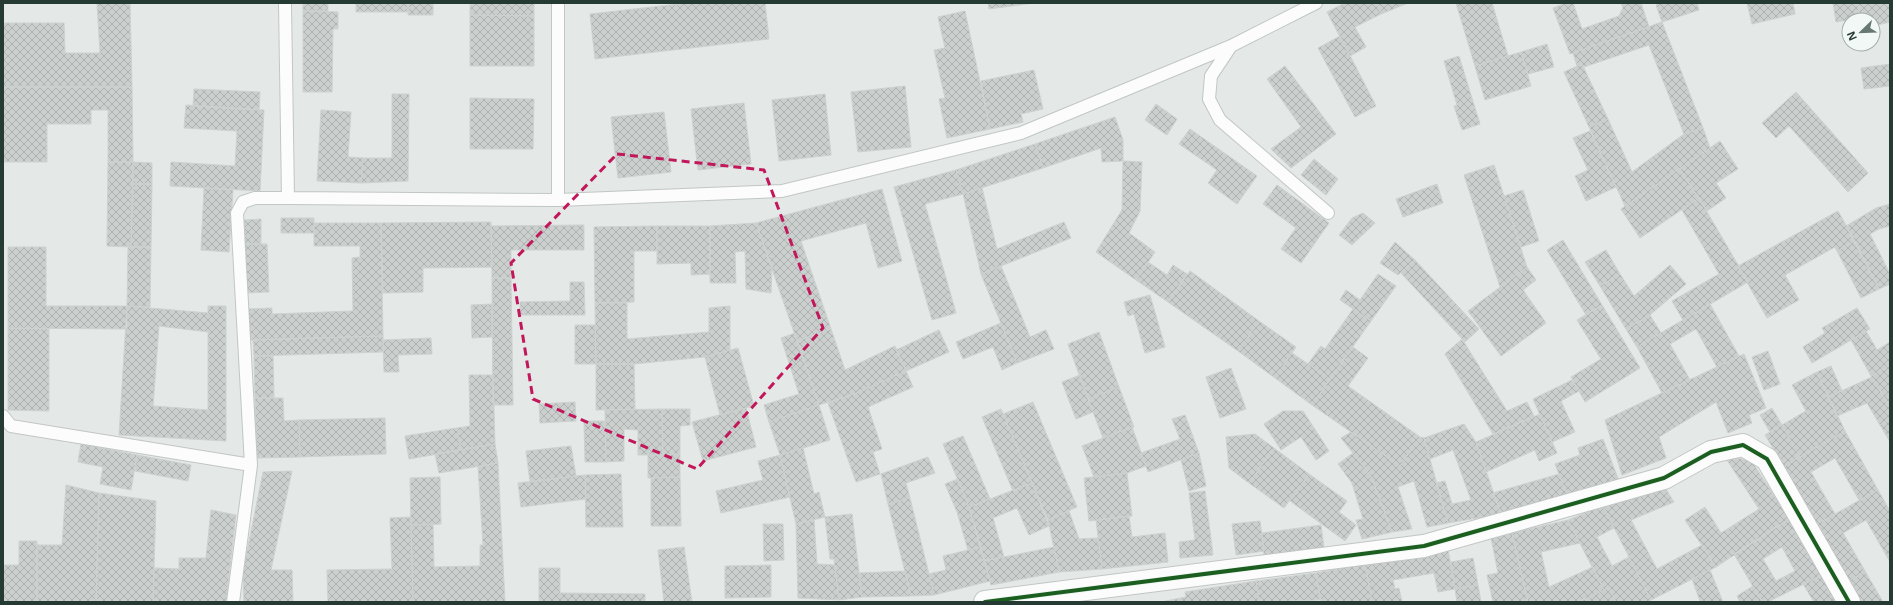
<svg xmlns="http://www.w3.org/2000/svg" width="1893" height="605" viewBox="0 0 1893 605" font-family="'Noto Sans',sans-serif">
	<defs>
		<pattern id="building-cross-hatch" width="8" height="8" patternUnits="userSpaceOnUse"><rect width="8" height="8" fill="#cbd0ce"/><path d="M0 0l8 8M0 8l8-8" fill="none" stroke="#aeb3b1"/></pattern>
	</defs>
	<rect width="100%" height="100%" fill="#e4e9e7"/>
	<path fill="url(#building-cross-hatch)" stroke="#cdd2d0" fill-rule="evenodd" d="M97,3H130L132,87H3V23H64L65,53H100Z
		M303,3H328V11H303Z
		M356,3H408V12H356Z
		M408,3H433V15H408Z
		M470,3H534V16L470,15Z
		M687,3H765L769,39L595,59L590,14Z
		M988,3H1034L989,9Z
		M1345,3H1377L1381,14L1355,27L1366,47L1350,56L1327,12Z
		M1377,3H1408L1381,14Z
		M1456,3H1492L1508,56L1475,66Z
		M1566,3H1573L1582,29L1619,16L1623,8L1621,3H1641L1649,27L1570,54L1553,8Z
		M1661,3H1697L1699,10L1662,22L1656,5Z
		M1747,3H1793L1795,14L1752,24Z
		M1833,3H1858L1860,18L1836,22Z
		M1858,3H1890V22L1873,26V20H1860Z
		M303,11L338,12V29H333L332,92H303Z
		M965,11L990,129L947,138L939,99L945,98L934,50L945,48L938,17Z
		M470,15L534,16V66H470Z
		M1662,22L1703,128L1684,134L1649,45L1584,67L1582,64L1577,66L1573,53Z
		M1340,36L1376,106L1355,117L1318,48Z
		M1547,44L1554,67L1528,74L1521,52Z
		M1521,52L1531,86L1485,100L1475,66Z
		M1459,56L1480,124L1462,130L1454,106L1457,105L1444,61Z
		M1582,64L1608,119L1589,127L1564,72Z
		M1890,64V86L1864,89L1861,68Z
		M1285,66L1336,134L1291,168L1271,149L1301,127L1267,79Z
		M1034,70L1043,109L1021,114L1023,122L990,129L981,81Z
		M905,86L911,147L858,152L851,92Z
		M3,87H132L133,162H108V110H91V124H47V162H3Z
		M194,89L260,92L259,110L193,106Z
		M1796,92L1868,173L1848,192L1789,126L1776,138L1762,123Z
		M392,94H409L408,181L361,183L363,158H392Z
		M825,94L831,155L779,161L772,100Z
		M470,98L534,99L533,149H470Z
		M744,103L751,164L698,170L691,109Z
		M1156,104L1177,119L1167,135L1145,120Z
		M186,105L264,110L260,191L170,186L171,162L235,166L237,131L184,128Z
		M321,110L351,112L348,157L363,158L361,183L317,181Z
		M664,112L671,172L618,178L611,117Z
		M1115,117L1123,140V161L1102,162L1101,148L1043,168L1035,144Z
		M1608,119L1632,172L1684,134L1703,128L1710,148L1625,206L1589,127Z
		M1190,129L1257,176L1237,204L1208,183L1217,170L1179,144Z
		M1590,131L1616,187L1586,201L1575,176L1588,170L1573,138Z
		M1720,141L1738,169L1716,183L1726,198L1707,211L1679,169Z
		M1035,144L1043,168L963,194L956,170Z
		M1314,159L1338,179L1326,195L1301,175Z
		M1123,161L1142,162L1140,211L1129,233L1155,252L1136,280L1096,252L1122,210Z
		M108,162H133L131,247L107,246Z
		M133,162L152,163V184H133Z
		M1494,165L1527,267L1500,287L1464,175Z
		M1679,169L1699,198L1640,238L1621,209Z
		M956,170L963,194L925,204L956,313L932,320L894,187Z
		M133,184H152L151,247H131Z
		M1437,184L1443,203L1403,217L1396,199Z
		M1277,185L1329,223L1301,263L1281,249L1296,228L1263,204Z
		M204,188L233,190L229,252L201,250Z
		M982,188L997,249L1064,222L1071,238L981,274L963,194Z
		M882,189L902,261L878,268L866,223L801,241L831,329L797,341L756,223Z
		M1523,190L1539,241L1521,247L1504,196Z
		M1699,198L1748,282L1683,320L1672,301L1719,274L1682,210Z
		M1890,204V226L1879,229L1870,234L1890,274V284L1879,289L1846,226L1876,208Z
		M1838,211L1855,241L1837,251L1835,247L1785,275L1799,300L1767,318L1738,266Z
		M1363,213L1375,223L1352,245L1339,235L1352,218Z
		M281,218H314V233H281Z
		M261,219V244H245L244,220Z
		M491,222L492,267L423,268V292L383,293L381,223Z
		M314,223H381L383,336L249,340L247,309L272,308V314L353,311L352,258L360,257V246H314Z
		M756,223L772,267L771,293L746,289L745,251L735,252L736,283H710V226Z
		M584,225V250H511V278H492L491,226Z
		M657,226H710V274L691,275V263L657,264Z
		M657,226V251H634V302L595,303L594,227Z
		M1563,240L1602,305L1586,315L1547,250Z
		M1855,241L1879,289L1861,298L1837,251Z
		M1395,242L1415,260L1398,275L1380,263Z
		M245,244H267L269,292L246,293Z
		M8,247H46V306H127V329L8,328Z
		M128,247H151L150,307L127,306Z
		M1606,250L1620,274L1600,286L1585,262Z
		M1415,260L1479,329L1465,342L1401,273Z
		M1148,262L1167,275L1173,265L1187,274L1168,302L1136,280Z
		M1670,265L1686,284L1650,315L1626,329L1600,286L1620,274L1634,296Z
		M1001,266L1030,337L1046,330L1054,349L1017,363L981,274Z
		M1527,267L1536,280L1523,290L1546,323L1501,356L1468,311Z
		M1190,271L1259,321L1238,351L1168,302Z
		M1378,274L1396,286L1371,321L1340,300L1346,290L1360,300Z
		M492,278H511L513,405H493Z
		M570,282H584L585,315H520V302L570,301Z
		M1150,295L1165,347L1145,353L1134,314L1128,316L1124,302Z
		M595,303H627V339L709,332V308L730,306V350L705,357L634,364H596Z
		M492,304V337L472,338L471,305Z
		M1710,304L1739,356L1717,367L1696,329L1670,344L1690,380L1662,393L1637,347Z
		M1602,305L1640,368L1585,402L1571,377L1601,359L1577,320Z
		M127,306L208,313V306H226V441L119,435ZM159,326L208,332V410L153,406Z
		M1857,308L1870,329L1812,363L1803,347L1825,333L1822,328Z
		M1353,309L1371,321L1330,379L1308,364L1321,346L1325,349Z
		M1650,315L1661,333L1637,347L1626,329Z
		M1259,321L1296,347L1275,378L1238,351Z
		M1001,323L1017,363L1002,370L993,347L963,359L956,342Z
		M575,325H595L596,364H575Z
		M8,328L49,329V411L8,410Z
		M831,329L845,370L895,346L906,371L854,394L819,405L797,341Z
		M939,330L949,352L906,371L896,350Z
		M1866,331L1877,350L1890,342V365L1871,376L1851,340Z
		M1099,332L1119,387L1088,399L1068,344Z
		M795,333L819,405L769,422L764,405L799,394L781,338Z
		M383,336V352L254,356L253,340Z
		M431,338L432,354L398,355L399,372H384L383,340Z
		M1462,339L1507,411L1527,402L1534,416L1493,434L1445,354Z
		M1353,347L1368,358L1348,386L1420,437L1400,466L1312,405Z
		M738,348L754,406L720,415L705,357Z
		M1768,351L1780,384L1764,390L1752,357Z
		M1292,353L1330,379L1312,405L1275,378Z
		M1744,354L1766,408L1749,415L1752,423L1728,433L1716,402L1659,437L1666,458L1622,475L1605,420Z
		M254,356H273L274,398H255Z
		M596,364H634L635,409L596,410Z
		M1890,365V408L1871,376Z
		M1831,366L1842,391L1828,397L1817,372Z
		M1231,368L1246,409L1220,418L1206,377Z
		M906,371L913,387L868,407L882,449L873,452L880,474L856,482L828,403L854,394Z
		M1817,372L1845,431L1800,457L1782,425L1806,411L1792,385Z
		M469,375H493L495,444L461,450L457,428L470,426Z
		M1080,375L1093,412L1076,419L1062,382Z
		M1872,377L1890,408V419L1880,425L1867,403L1837,416L1828,397Z
		M1572,380L1579,391L1561,401L1575,432L1552,442L1533,399Z
		M1119,387L1134,427L1103,438L1088,399Z
		M255,398H283L284,421L299,420L300,457L257,458Z
		M575,402L576,421L540,423L539,404Z
		M1033,402L1077,507L1048,520L1003,414Z
		M819,405L830,440L780,455L769,422Z
		M746,408L756,447L703,461L692,422Z
		M1772,408L1782,425L1770,432L1760,415Z
		M662,409H690V425L680,426V454L663,455Z
		M662,409L663,455H638V430L624,429V461L606,462L605,410Z
		M1001,409L1032,483L1013,491L982,417Z
		M1283,411H1303L1329,451L1316,460L1301,437L1281,450L1264,424Z
		M1540,414L1557,453L1539,461L1535,450L1486,472L1476,442Z
		M1185,415L1199,453L1148,472L1141,453L1180,439L1172,419Z
		M385,418L386,454L300,457L299,420Z
		M1890,419V442L1880,425Z
		M584,421H605L606,462H585Z
		M1464,424L1476,442L1501,514L1448,523L1436,483L1445,481L1452,504L1471,500L1453,450L1430,459L1424,438Z
		M1782,425L1800,457L1784,466L1765,435Z
		M1132,427L1146,466L1127,473L1094,477L1082,446Z
		M457,428L461,450L409,459L405,436Z
		M1845,431L1878,490L1859,500L1835,458L1811,472L1835,514L1817,524L1784,466Z
		M1351,432L1400,466L1420,437L1424,438L1448,523L1427,527L1414,481L1398,487L1412,529L1392,532L1371,476L1341,438Z
		M1255,434L1274,448L1249,483L1229,468L1226,437Z
		M963,436L990,499L969,507L943,444Z
		M1603,439L1619,481L1567,495L1555,464L1580,455L1578,448Z
		M81,444L137,455L131,490L100,484L103,467L78,462Z
		M495,444L498,463L439,473L435,454Z
		M571,446L576,476L530,482L526,451Z
		M803,448L814,494L819,492L825,517L796,524L780,455Z
		M1274,448L1309,474L1284,508L1249,483Z
		M1199,453L1206,486L1189,491L1181,460Z
		M1353,453L1371,476L1392,532L1362,539L1356,520L1363,519L1352,483L1338,464Z
		M680,454V477L648,478V455Z
		M137,455L191,465L188,481L135,471Z
		M780,455L790,497L721,513L716,491L763,480L758,461Z
		M928,457L935,473L906,483L910,498L888,504L881,474Z
		M1725,457L1751,460L1789,519L1716,567L1685,520L1705,507L1721,533L1759,509Z
		M498,463L505,602H413L411,525L433,524L434,567L480,566V545H483L478,467Z
		M292,471L271,570H292L293,602H244L243,571L263,472Z
		M1127,473L1132,516L1089,521L1084,478Z
		M621,474L623,527H586L585,475Z
		M1309,474L1347,501L1339,512L1356,525L1345,541L1290,501Z
		M1559,474L1567,495L1501,514L1493,493Z
		M585,475L586,499L521,507L518,483Z
		M440,477L441,524L411,525L410,478Z
		M680,477L681,526H651V478Z
		M958,479L969,507L981,547L968,550L957,512L945,484Z
		M1032,483L1049,526L1029,535L1017,508L993,518L1004,557L984,561L969,507Z
		M1662,483L1674,502L1631,520L1657,569L1702,545L1716,567L1651,600L1603,506Z
		M66,485L99,493L96,602H37V545H62Z
		M1878,490L1890,511V562L1866,520L1843,533L1865,571L1849,581L1817,524Z
		M1205,491L1213,555L1180,558L1179,542L1195,540L1189,493Z
		M99,493L156,501L153,602H96Z
		M910,498L929,574L934,595L911,596L888,504Z
		M1603,506L1614,528L1597,537L1612,566L1629,557L1651,600L1646,602H1616L1609,588L1604,590L1568,520Z
		M211,510L236,515L226,602H153L154,568L179,569V558H206Z
		M1069,511L1079,539L1098,538L1102,569L1059,572L1048,520Z
		M852,514L862,597L839,600L834,559H830L825,517Z
		M1129,516L1132,537L1165,533L1168,562L1102,569L1096,520Z
		M411,517L413,602H328L327,570L392,569L390,518Z
		M1789,519L1822,575L1768,602H1762L1734,554ZM1782,547L1795,571L1776,581L1763,559Z
		M814,520L817,564L835,565L839,600L798,598L796,524Z
		M1568,520L1580,543L1541,552L1549,587L1593,567L1604,590L1579,602H1528L1512,533Z
		M1260,521L1264,551L1236,555L1232,524Z
		M763,524H783L784,560L764,561Z
		M1321,525L1324,548L1264,556L1262,533Z
		M1512,533L1528,602H1493L1487,575L1498,573L1491,538Z
		M19,541H37V602H3V565H19Z
		M684,547L692,602H664L658,550Z
		M981,547L990,581L934,595L929,574L946,570L943,556Z
		M1054,547L1059,572L991,585L984,561Z
		M1448,549L1455,589L1438,592L1434,573L1393,580L1395,589L1399,588L1402,602H1372L1365,564Z
		M1473,558L1478,585L1455,589L1451,562Z
		M1365,564L1372,602H1349L1348,601L1321,602L1316,573Z
		M771,565V597L725,598V566Z
		M539,568H560V593L645,594V602H539Z
		M1710,570L1723,602L1700,601L1692,579Z
		M905,571L911,596L862,597L859,573Z
		M1865,571L1883,602H1861L1849,581Z
		M1316,573L1320,600L1259,602L1256,581Z
		M1822,575L1838,602H1814L1803,584Z
		M1256,581L1259,602H1161L1186,597L1185,592Z
		M1478,585L1481,602H1457L1455,589Z
		M1753,586L1762,602H1740L1737,596Z
		M1609,588L1616,602H1579L1604,590Z"/>
	<g fill="none" stroke-linecap="round" stroke-linejoin="round">
		<g stroke="#c1c6c4" stroke-width="14">
			<path id="lane" d="M285,3L288,198
				M558,3V200
				M1231,46L1211,76L1209,99L1220,120L1328,213
				M3,416L11,426L251,465
				M233,602L251,465L237,213L243,202L255,198H288L558,200L782,191L1021,133L1231,46L1316,3"/>
		</g>
		<g stroke="#c1c6c4" stroke-width="24">
			<path id="street" d="M985,602L1424,546L1664,478L1711,452L1743,445L1767,459L1849,602"/>
		</g>
		<use href="#lane" stroke="#fbfcfb" stroke-width="12"/>
		<use href="#street" stroke="#fbfcfb" stroke-width="22"/>
		<g stroke="#f2f8f5" stroke-width="6">
			<path id="cycleway" d="M985,602L1424,546L1664,478L1711,452L1743,445L1767,459L1849,602"/>
		</g>
		<use href="#cycleway" stroke="#1b5e20" stroke-width="4"/>
	</g>
	<path fill="none" stroke="#c2185b" stroke-width="3" stroke-dasharray="8 5" stroke-linejoin="round" d="M617,154L764,170L823,328L697,469L533,399L511,263Z"/>
	<rect width="1893" height="605" fill="none" stroke="#243a33" stroke-width="8"/>
	<g transform="translate(1861 32) rotate(247)"><circle r="19" fill="#f2f8f5" stroke="#a0aca7"/>
	<path d="M0-3L7 15L0 10L-7 15Z" fill="#677772"/>
	<text y="-6" font-size="11" font-weight="bold" text-anchor="middle" fill="#243a33">N</text>
	</g>
</svg>
